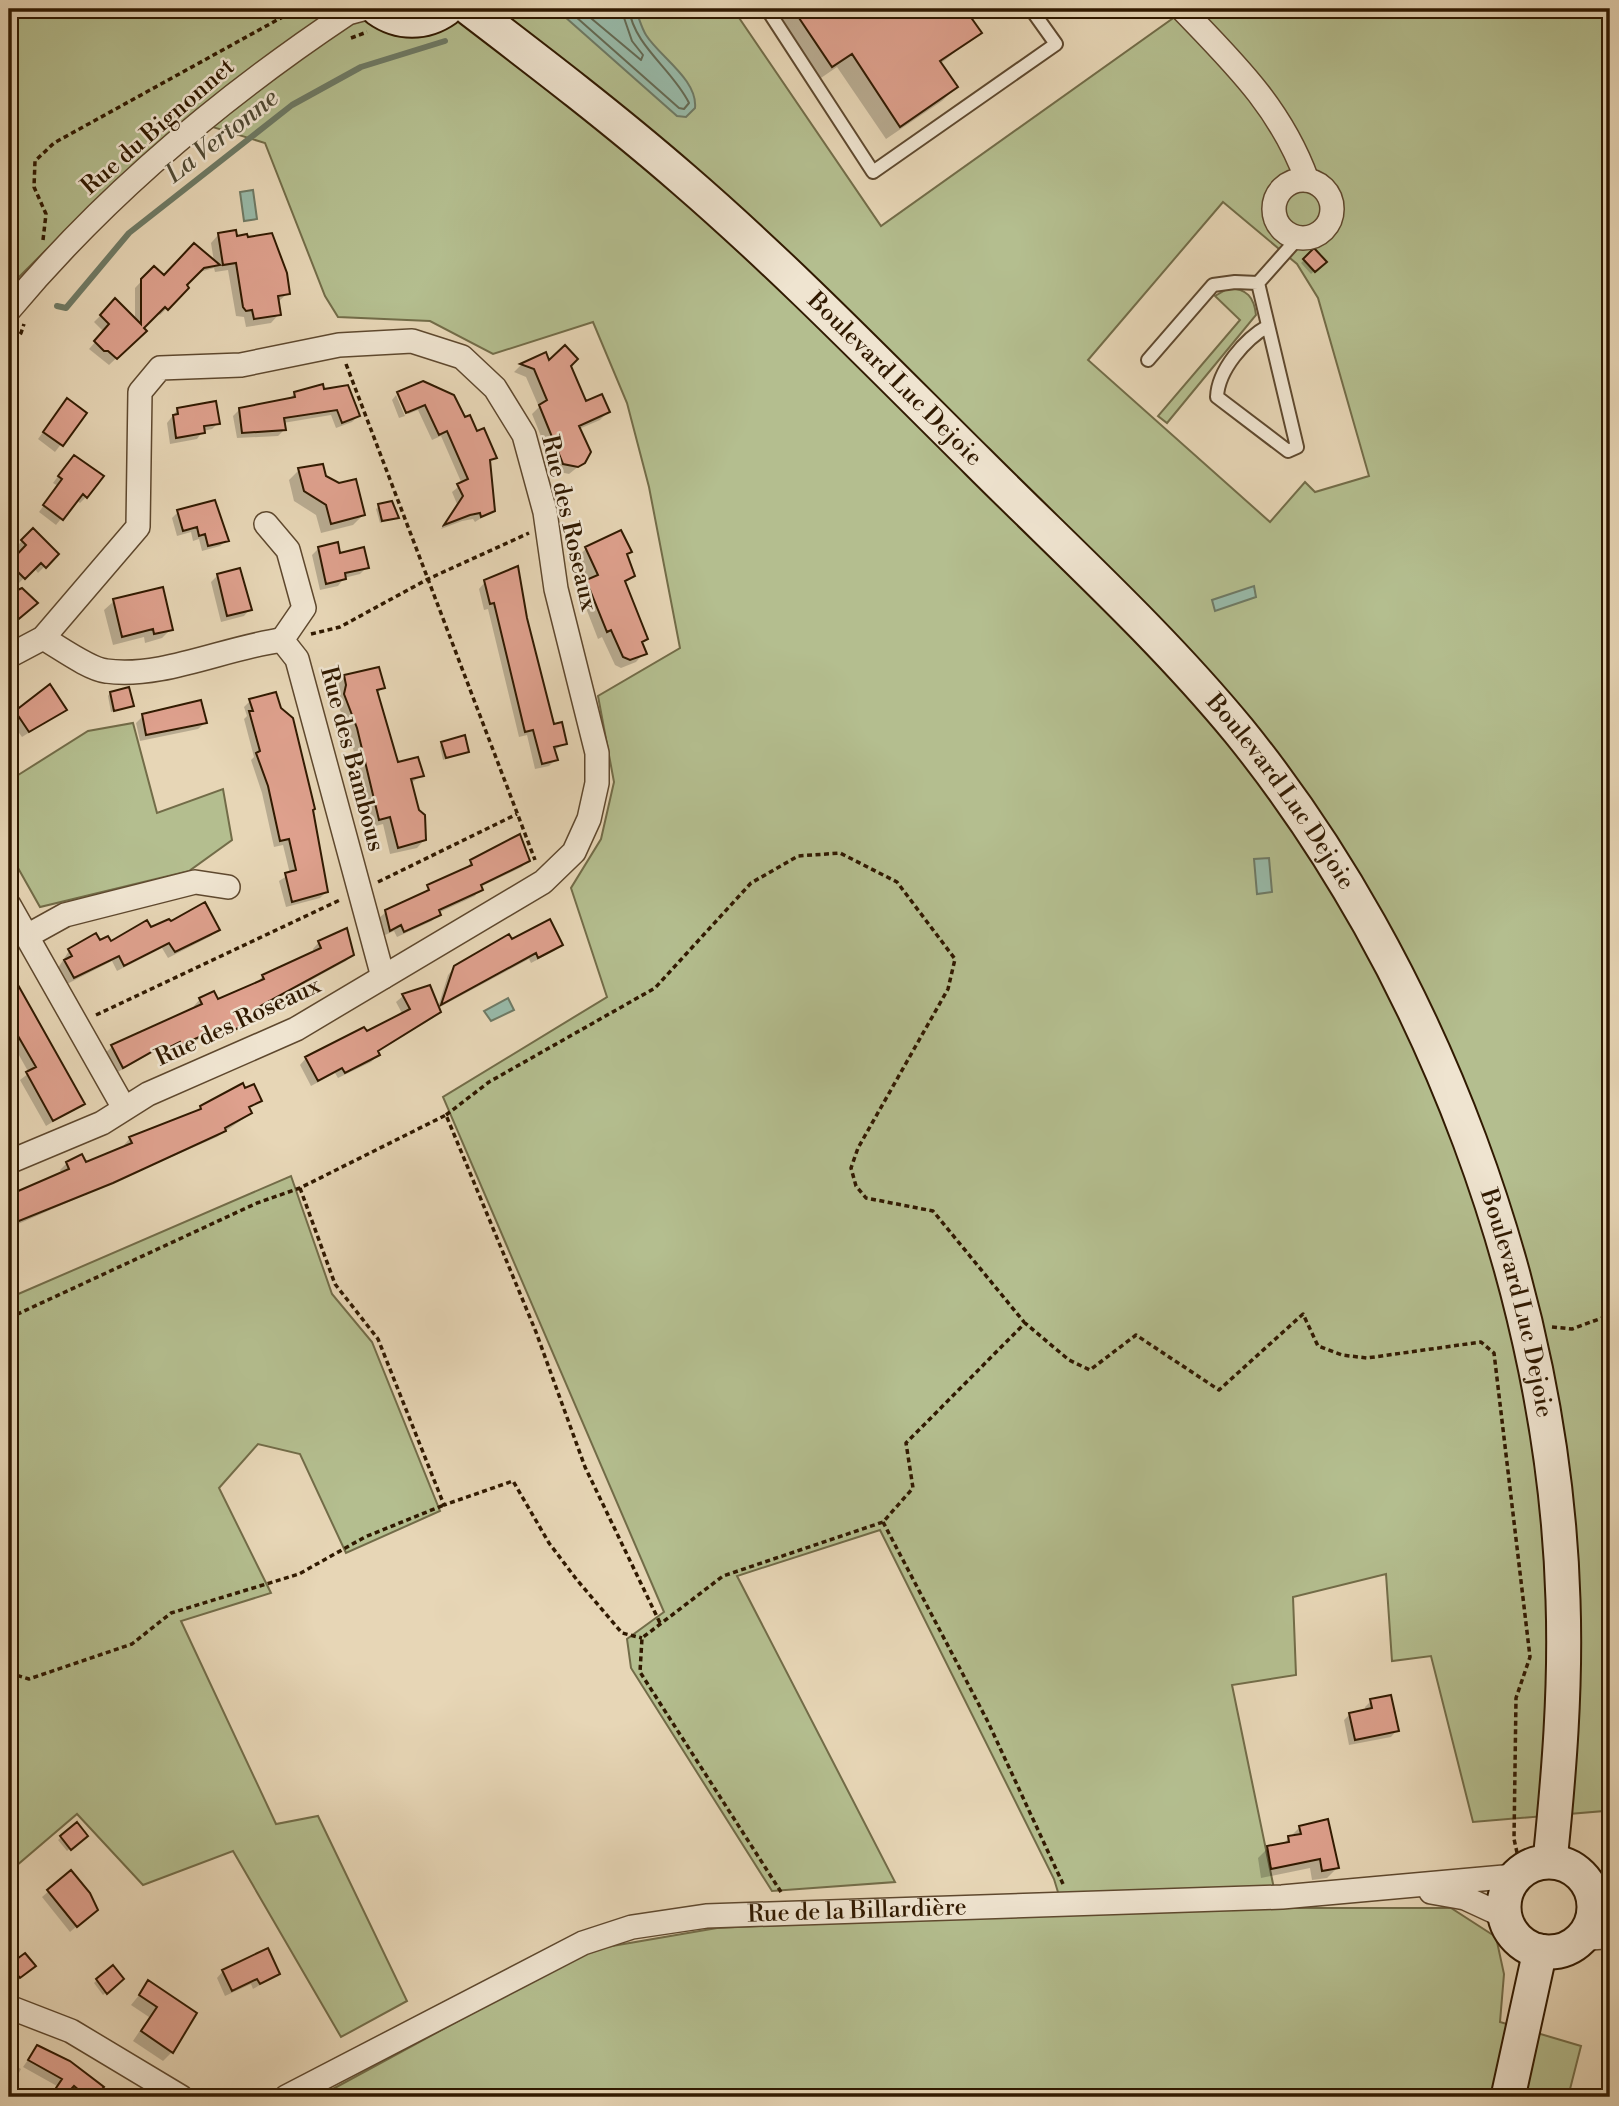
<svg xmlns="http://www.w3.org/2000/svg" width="1619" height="2106" viewBox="0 0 1619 2106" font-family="'Libre Bodoni',serif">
	<rect width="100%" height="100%" fill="#e7d6b6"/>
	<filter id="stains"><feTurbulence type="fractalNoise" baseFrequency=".00286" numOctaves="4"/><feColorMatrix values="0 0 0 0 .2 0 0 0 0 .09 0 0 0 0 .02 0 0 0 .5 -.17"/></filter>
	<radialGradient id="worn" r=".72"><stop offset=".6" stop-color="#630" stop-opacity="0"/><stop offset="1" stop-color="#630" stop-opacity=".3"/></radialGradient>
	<path fill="#b4be8f" stroke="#726c48" stroke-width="2" fill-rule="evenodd" d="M9,9H733L881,226L1186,9H1610V1712L1604,1811L1473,1822L1431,1656L1392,1661L1386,1574L1293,1597L1296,1675L1232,1685L1278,1908H1451L1496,1937L1504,1974L1500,2022L1581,2046L1568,2097H318L589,1950L717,1928L1064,1912L1054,1879L880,1530L737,1576L895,1882L772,1891L631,1668L627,1639L664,1612L443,1097L607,997L571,888L601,839L614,782L598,696L680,648L649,487L627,403L593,322L493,354L430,321L338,317L325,296L265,143L190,120L86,210L9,287ZM1223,202L1297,264L1318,298L1369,476L1315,492L1305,482L1270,522L1088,360Z
		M1229,288C1247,289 1254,297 1256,315L1167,423L1158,416L1240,320L1215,296Z
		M133,723L157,813L223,789L232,840L189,871L40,907L9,852V768L15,777L88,731Z
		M291,1176L332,1294L372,1342L440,1511L346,1553L300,1454L258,1444L219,1488L271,1593L181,1621L276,1824L318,1816L407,2001L341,2037L233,1851L143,1885L77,1814L9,1872V1298Z"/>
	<path fill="#98baa9" stroke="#6e7a65" stroke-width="2" d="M556,9H635C639,17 641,27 646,35C660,57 698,80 695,108L686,117L677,116Z
		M253,190L257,219L244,221L240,192Z
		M1254,586L1256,597L1215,611L1212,600Z
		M1269,858L1272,892L1257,894L1254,859Z
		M508,998L514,1010L491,1021L484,1011Z"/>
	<path fill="#0003" d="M770,9H963L979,33L940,64L956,87L942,101L886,139L837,67L818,80Z
		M219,234L236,238L288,293L278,302L279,314L271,323L246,327L244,317L236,316L228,270L215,272L214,268L196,273L166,309L160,315L157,312L142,328L145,331L109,365L89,349L104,332L94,322L115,301L135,321V288L154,268L164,277L214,262L211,243Z
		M1314,251L1324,262L1311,274L1301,263Z
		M545,355L549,363L569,366L585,403L608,412L600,420L579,429L584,462L569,474L555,471L532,414L539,407L526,377L514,372L521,365Z
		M423,382L453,396L464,419L469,417L476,433L483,430L495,457L489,463L493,510L475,522L473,519L462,521L441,529L457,504L452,492L462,484L441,436L432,440L418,410L408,414L398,394Z
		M321,386L322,391L358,416L352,422L336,428L331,415L283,423L284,430L278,436L237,438L233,416L239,410L288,400L295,393Z
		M396,395L405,416L399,418L392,400Z
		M61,407L85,413L55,452L38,439Z
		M178,409L218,423L212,429L203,431L197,439L170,444L167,423Z
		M68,463L101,476L86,497L80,503L76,500L56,525L39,512L58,486L53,483Z
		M299,470L325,477L363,515L353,525L321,533L316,515L294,501L289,480Z
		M379,506L397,517L380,523L376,509Z
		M178,512L227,540L220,546L202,551L199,539L193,541L191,532L177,536L172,518Z
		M33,530L57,554L38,573L34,568L18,584L9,575V565L21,552L16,547Z
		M620,532L630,552L626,556L633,576L624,584L646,638L641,644L644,653L636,662L621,668L615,665L602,637L598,639L579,590L589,581L577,557L586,549Z
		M318,549L339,555L367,567L360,574L344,578L338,586L320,590L312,555Z
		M218,575L250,609L244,616L221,622L211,582Z
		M485,582L525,618L553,726L565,743L554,751L556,759L549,766L535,769L527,735L519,737L488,609L484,610L479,589Z
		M114,601L171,629L162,638L145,643L144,637L113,645L104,610Z
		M9,628L13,636L9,641Z
		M345,677L383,687L376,694L396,764L422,775L410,784L424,840L417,848L390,854L383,824L372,827L350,736L337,702L340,694L337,685Z
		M110,693L132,705L111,712L108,696Z
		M250,701L311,811L326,892L320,898L286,907L279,881L290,874L283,845L274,847L262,793L251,760L254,757L244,719L247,716L244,707Z
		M65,710L22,737L9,719L16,712Z
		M143,716L205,723L198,729L140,741L136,723Z
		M442,743L467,752L443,760L440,746Z
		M528,860L522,867L480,887L475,896L438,913L432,921L397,937L394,931L383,936L379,918L386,912L465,870L471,862Z
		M150,929H218L211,936L168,958L162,948L117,971L112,961L67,984L58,968L69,951L96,936L99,942L110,943Z
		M511,941L561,945L554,951L531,963L529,959L438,1008L439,1011L433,1018L376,1052L378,1055L371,1062L338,1078L335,1073L311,1086L300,1065L306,1058L403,1015L396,1002L403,996L429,987L438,1007L448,975L455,967Z
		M319,942L352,955L346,961L254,1011L257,1018L250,1024L225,1036L222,1029L175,1050L174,1048L159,1054L157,1050L116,1073L105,1053L112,1047L195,1009L194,1006L200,999L217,1002L256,983L263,976L314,953L313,949Z
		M9,970L83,1103L46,1126L20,1080L29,1073L11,1041L9,1043Z
		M242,1086L260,1101L249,1109L250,1113L243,1119L217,1137L9,1228V1197L62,1174L60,1170L67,1163L85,1165L125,1148L124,1145L130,1138L194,1113L221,1095Z
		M1371,1701L1397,1730L1391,1737L1349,1745L1344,1720L1350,1714L1366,1711L1365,1707Z
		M77,1824L83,1838L67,1851L58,1840Z
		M1300,1827L1337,1868L1327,1878L1312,1880L1310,1868L1261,1878L1258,1858L1268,1848L1282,1845Z
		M71,1872L90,1915L70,1932L42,1897Z
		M25,1955L31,1969L17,1980L9,1969Z
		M223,1971L278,1974L253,1989L251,1984L225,1996L217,1978Z
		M122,1979L103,1995L94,1983L97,1980Z
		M149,1983L195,2013L172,2052L163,2061L133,2041L149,2017L131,2005Z
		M37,2047L86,2074L113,2097H73L66,2092L61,2097H49L57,2086L23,2067Z
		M9,2062L21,2069L9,2092Z"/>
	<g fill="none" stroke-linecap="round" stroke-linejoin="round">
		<path stroke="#646a54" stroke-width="2" d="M567,9L679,108L684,109L689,103C673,70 634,46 629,9
			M580,9L641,60L643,55L632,41L621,9"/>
		<path stroke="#6e7a65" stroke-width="6" d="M57,306L66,308L129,233L292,105L361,67L445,41"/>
	</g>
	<path fill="#dfa18e" stroke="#301900" stroke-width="2" d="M793,9H965L982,33L940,61L958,87L900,127L852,54L832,67Z
		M236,230L237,236L247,234L248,237L272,233L287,273L290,294L278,296L281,315L254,319L252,310L246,311L243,307L236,263L223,265L218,233Z
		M194,243L220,265L204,268L187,285L189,288L168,310L165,307L144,328L147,331L117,359L108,351H104L94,341L109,324L100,315L115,298L141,324V279L154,266L164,275Z
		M1314,248L1327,262L1315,272L1303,259Z
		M565,345L578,359L571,366L586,401L602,394L610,412L579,426L591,452L585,463L578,467L563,464L539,405L547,400L534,369L520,364L546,352L549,360Z
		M423,381L454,395L465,417L470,415L477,431L484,428L497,458L490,460L495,511L481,517L480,513L470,515L444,525L463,496L457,484L468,479L447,431L439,435L425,405L406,413L397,392Z
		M323,384L324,389L348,385L360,416L342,423L337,410L284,418L286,430L242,433L239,408L295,397L294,392Z
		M67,398L87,413L63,446L43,432Z
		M216,401L220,424L204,426L205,433L176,438L173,415L178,414L177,408Z
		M74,455L104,476L87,498L83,494L63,520L43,505L62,479L58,476Z
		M323,464L326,476L339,483L356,479L365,515L331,524L326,505L304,491L298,468Z
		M215,500L229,541L208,546L205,534L199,536L197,527L183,531L177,510Z
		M392,501L399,518L382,521L378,504Z
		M33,528L59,554L46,568L41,563L25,579L9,563L26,545L21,540Z
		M621,530L632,552L627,554L635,576L625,581L648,639L642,642L647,654L630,660L623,657L611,630L607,632L586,580L598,575L585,547Z
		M338,542L340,553L364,547L369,568L345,573L346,579L326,584L318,547Z
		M518,566L527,618L554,724L562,722L567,744L554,747L558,760L542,764L533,730L525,732L494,603L490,604L484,580Z
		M240,568L252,610L227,616L217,574Z
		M163,587L173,630L154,634L153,629L122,637L113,599Z
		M22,588L38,603L9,627V594Z
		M379,667L385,688L377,690L398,762L418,757L424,776L411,779L419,810L425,815L426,840L398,848L390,817L379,820L357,728L344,694L346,685L344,675Z
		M50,684L67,710L29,732L15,711Z
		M129,687L134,706L114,711L110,692Z
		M276,692L281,708L293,718L315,809L313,810L328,892L292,902L285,873L296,870L289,839L280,841L268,786L256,753L260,751L249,711H253L249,699Z
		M201,700L207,723L146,735L142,714Z
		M465,735L469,752L446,758L441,742Z
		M520,834L530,861L481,885L483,890L439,910L441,915L404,932L401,925L390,931L385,910L429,890L427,885L472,865L470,860Z
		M205,902L220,930L175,952L169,943L124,966L119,956L74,978L64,960L72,956L68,949L96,933L100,940L108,936L111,941L147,920L151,927L169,919L171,921Z
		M550,919L563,945L538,958L536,953L441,1005L454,966L509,934L512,939Z
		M347,928L354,955L262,1005L255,1010L259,1018L232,1031L229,1024L181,1045L180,1042L166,1049L164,1045L123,1068L111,1045L202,1004L199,998L214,991L218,999L264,979L262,975L321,948L318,941Z
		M9,969L85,1104L53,1121L26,1072L36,1067L18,1036L9,1042Z
		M430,985L441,1012L378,1051L380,1055L345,1073L342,1068L318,1081L305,1057L364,1027L367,1031L410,1009L402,994Z
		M243,1083L245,1088L254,1084L262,1101L249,1107L252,1113L225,1128L226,1131L113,1183L14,1223L9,1210V1195L69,1169L66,1162L82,1154L86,1162L132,1143L129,1137L201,1109L200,1106Z
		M1391,1695L1399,1731L1355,1740L1349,1713L1372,1708L1370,1699Z
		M1328,1819L1339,1868L1322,1871L1320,1859L1271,1869L1267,1846L1289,1842L1288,1836L1301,1834L1299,1826Z
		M77,1822L88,1836L71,1850L60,1836Z
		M71,1870L90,1893L98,1910L77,1927L47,1890Z
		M268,1948L280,1974L260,1984L257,1979L232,1991L222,1970Z
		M25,1953L36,1966L20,1978L9,1965Z
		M113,1965L124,1979L107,1994L96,1979Z
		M148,1980L197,2013L173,2053L141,2031L157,2007L139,1995Z
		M37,2045L70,2061L104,2087L95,2097H87L74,2086L64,2097H50L62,2079L28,2060Z"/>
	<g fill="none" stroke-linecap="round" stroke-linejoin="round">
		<g stroke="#5e482e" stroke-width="16">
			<path id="service" d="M767,9L873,172L1056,44L1031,9
				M1268,326C1245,339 1218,370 1217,397L1288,451L1297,447L1258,283L1298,238
				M1148,360L1213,285L1235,282L1258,283"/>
		</g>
		<g stroke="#5e482e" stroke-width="26">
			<g id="minor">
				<path d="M1182,9C1234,63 1281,108 1307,180"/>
				<circle cx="1303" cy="209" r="29"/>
				<path d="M9,310C106,194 222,97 348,13L363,9"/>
				<path d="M266,524L288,550L304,608L282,640"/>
				<path d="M43,638C59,647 89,669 106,671C161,679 227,647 282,640L297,659L383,977"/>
				<path d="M9,656L43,638L138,527L140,392L160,368L241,365L339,345L412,341L462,357L495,388L524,435L545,512L556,589L597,753V783L589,819L574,852L543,882L296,1029L148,1094L102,1123L9,1162"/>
				<path d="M9,905L124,1108"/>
				<path d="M27,936L65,915L195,882L228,887"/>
				<path d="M1431,1892L1465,1898L1504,1916"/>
				<path d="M9,2007L71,2031L181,2097"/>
				<path id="s1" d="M286,2097L583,1943L632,1927L706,1916L1282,1897L1515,1876"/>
			</g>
		</g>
		<g stroke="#5e482e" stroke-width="33">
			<path id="tertiary" d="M1590,1889L1610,1904
				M1584,1935L1610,1933"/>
		</g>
		<g stroke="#301900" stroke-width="37">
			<g id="secondary">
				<path d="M378,9C399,24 425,24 446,9"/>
				<path id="s2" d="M470,9C542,64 614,119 683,179C786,268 881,366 978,462C1066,550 1160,635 1239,731C1431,968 1554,1296 1563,1600C1566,1688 1559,1774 1550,1861"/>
				<circle cx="1549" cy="1907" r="45"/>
				<path d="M1508,2097L1540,1951"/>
			</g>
		</g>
		<path stroke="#301900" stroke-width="3.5" stroke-dasharray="5 3.5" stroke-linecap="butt" d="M351,38L367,32
			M43,240L46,214L34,187L35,161L54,143L297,9
			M9,347L21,333L24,324
			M346,364L535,860
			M311,634L340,627L428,579L529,533
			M378,882L517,814
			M96,1015L342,899
			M446,1115L489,1082L655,988L751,883L798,856L840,853L897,882L955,959L948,989L858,1148L851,1168L856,1186L866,1198L933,1211L1024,1322
			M300,1188L335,1284L378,1339L444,1505L513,1481L549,1543L577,1580L622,1633L642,1638
			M9,1318L257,1203L300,1188L446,1115L536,1332L585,1467L660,1623
			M1552,1327L1572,1329L1610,1315
			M883,1522L988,1722L1063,1884
			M9,1673L29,1679L132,1644L171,1613L299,1574L365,1537L444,1505
			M781,1892L640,1672L642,1638L723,1576L883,1522L913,1488L906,1443L1025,1323L1069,1360L1090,1370L1136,1335L1219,1390L1303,1314L1318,1346L1342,1355L1367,1358L1481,1342L1494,1353L1530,1657L1516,1698L1514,1839L1518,1857"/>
		<use href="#service" stroke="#efe4d0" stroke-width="12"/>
		<use href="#minor" stroke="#efe4d0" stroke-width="23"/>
		<use href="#tertiary" stroke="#efe4d0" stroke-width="30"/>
		<use href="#secondary" stroke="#efe4d0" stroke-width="33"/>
	</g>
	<g text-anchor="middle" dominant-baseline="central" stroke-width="5" stroke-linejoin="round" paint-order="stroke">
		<g font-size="24" fill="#301900" stroke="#efe4d0">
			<text transform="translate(158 127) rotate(-41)">Rue du Bignonnet</text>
			<text stroke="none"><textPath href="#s2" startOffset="564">Boulevard Luc Dejoie</textPath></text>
			<text transform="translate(569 523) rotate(77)">Rue des Roseaux</text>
			<text transform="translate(352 759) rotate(75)">Rue des Bambous</text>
			<text stroke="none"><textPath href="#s2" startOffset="1130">Boulevard Luc Dejoie</textPath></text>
			<text transform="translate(238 1022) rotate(-25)">Rue des Roseaux</text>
			<text stroke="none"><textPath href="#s2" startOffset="1698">Boulevard Luc Dejoie</textPath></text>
			<text stroke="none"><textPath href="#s1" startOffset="612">Rue de la Billardière</textPath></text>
		</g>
		<g font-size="26" font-style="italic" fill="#4f4933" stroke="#efe4d0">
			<text transform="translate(222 136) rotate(-38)">La Vertonne</text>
		</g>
	</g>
	<rect width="1619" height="2106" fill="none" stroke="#e7d6b6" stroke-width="35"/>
	<rect x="10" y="10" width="1598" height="2085" fill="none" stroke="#301900" stroke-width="3.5"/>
	<rect x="18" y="18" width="1584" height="2071" fill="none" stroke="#301900" stroke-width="2"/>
	<rect width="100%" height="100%" filter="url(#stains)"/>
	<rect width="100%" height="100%" fill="url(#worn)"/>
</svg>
